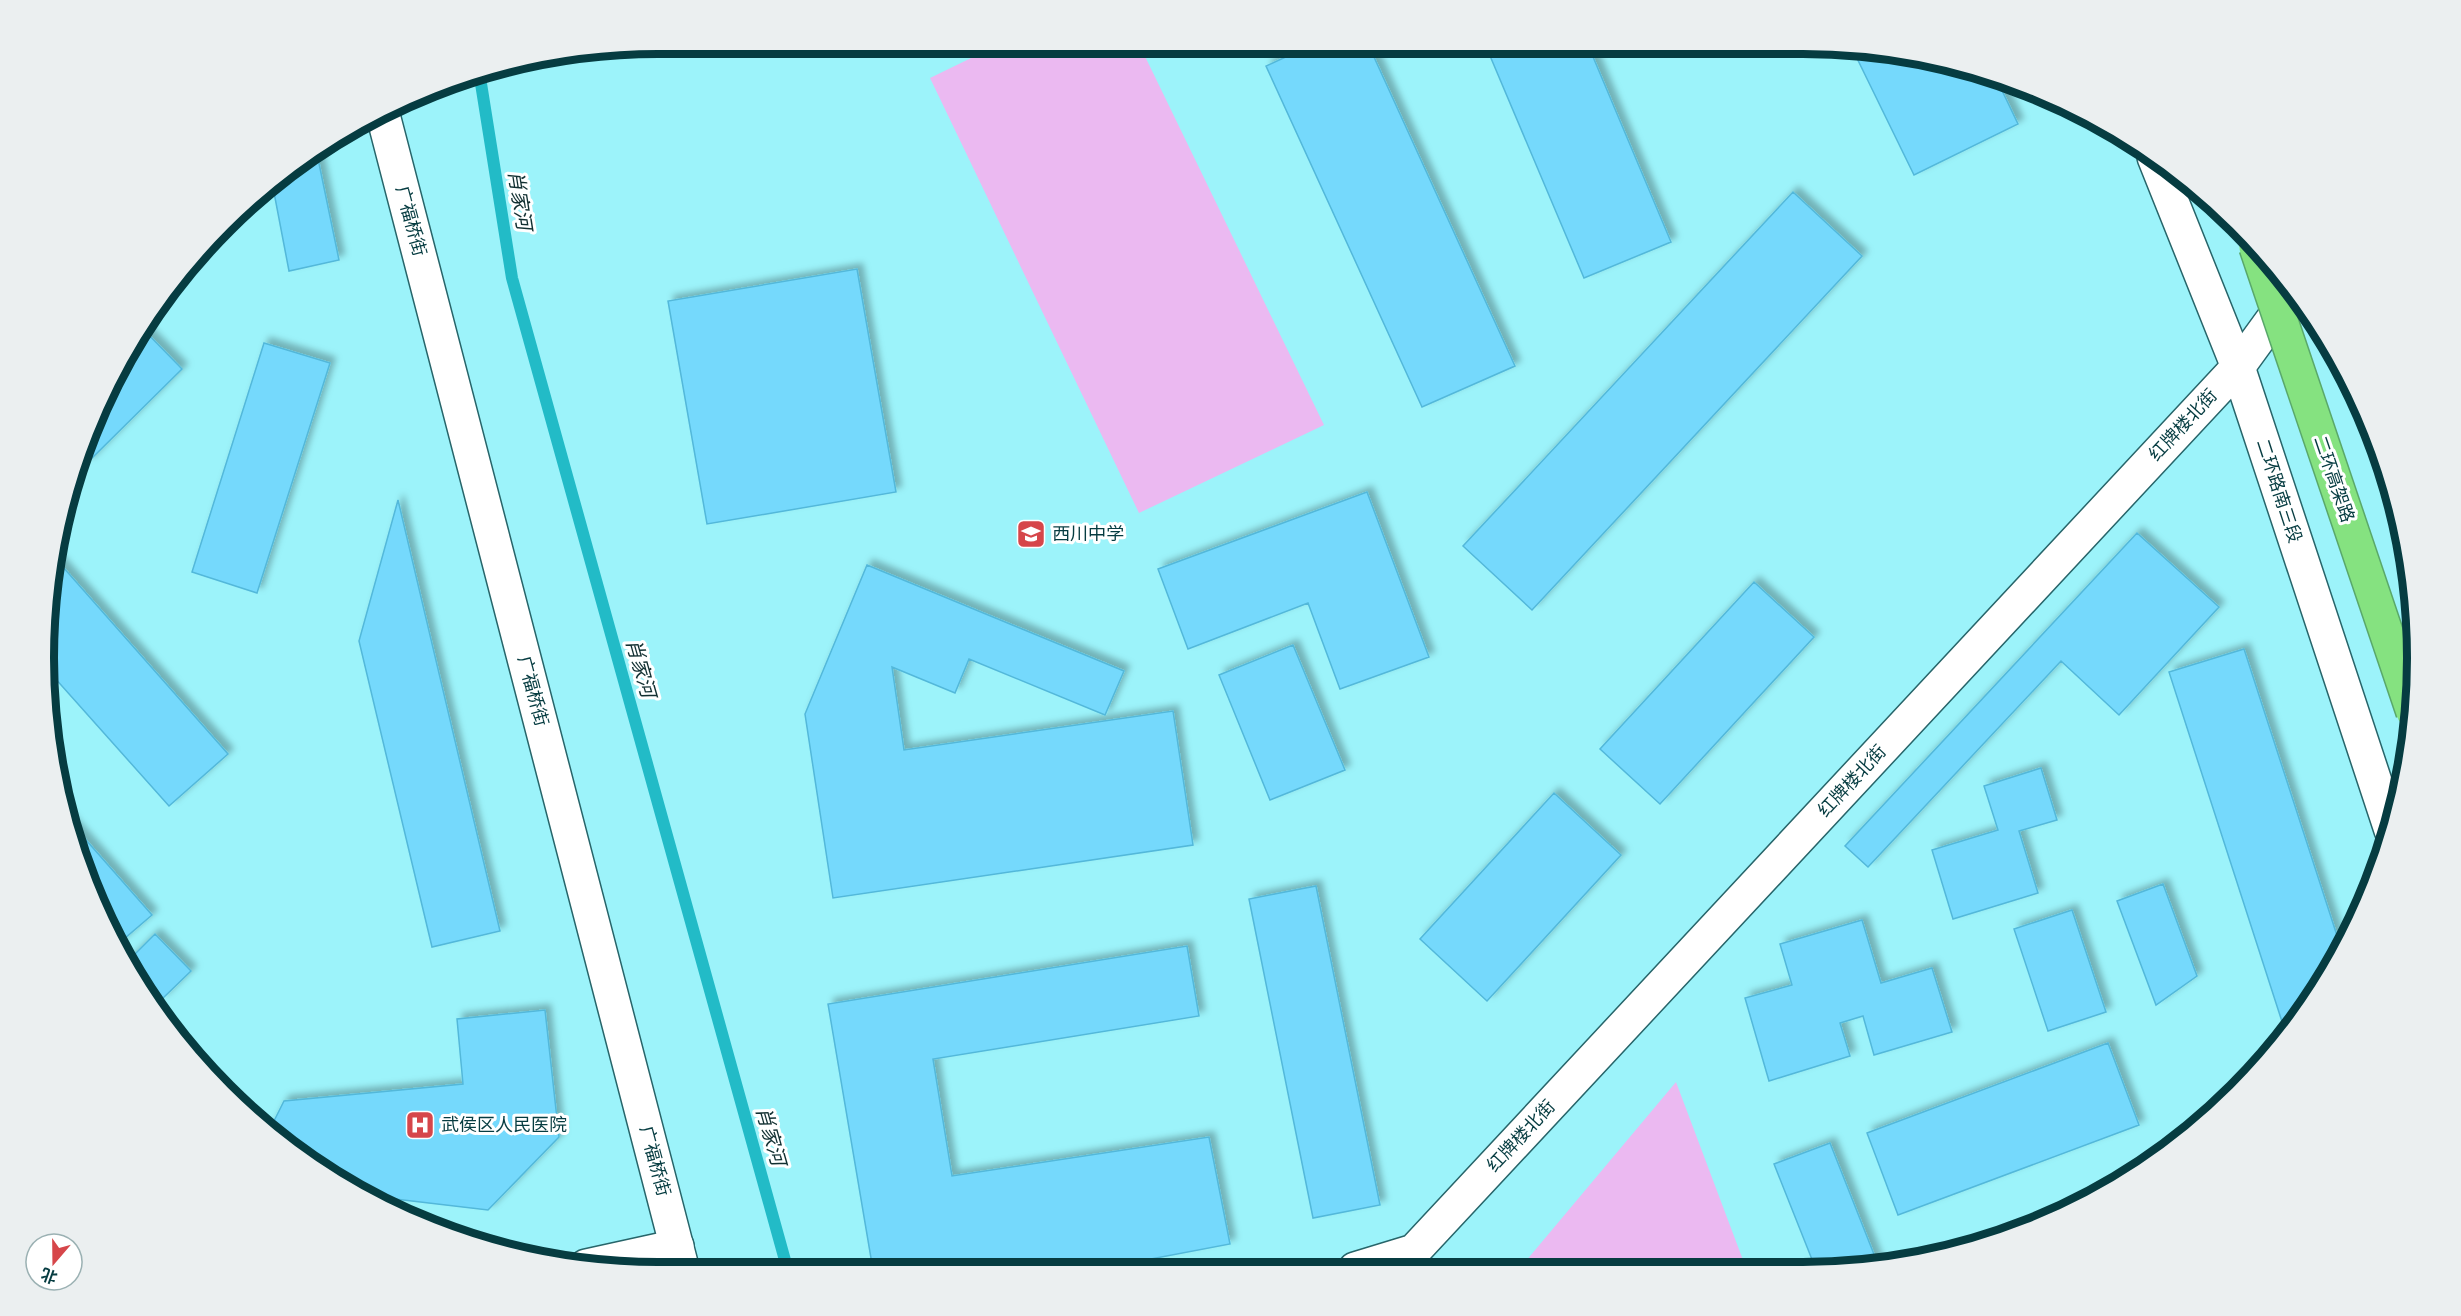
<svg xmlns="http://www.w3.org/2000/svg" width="2461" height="1316" viewBox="0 0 2461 1316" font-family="'Crimson Pro','Noto Sans SC',serif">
	<defs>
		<filter id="shadow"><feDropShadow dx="5.5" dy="-5.5" stdDeviation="3" flood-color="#0004"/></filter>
	</defs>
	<rect width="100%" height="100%" fill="#9cf3fa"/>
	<path fill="#ebb9f1" d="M1000,44H1139L1324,425L1139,513L930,78Z
		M1676,1082L1746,1268H1520Z"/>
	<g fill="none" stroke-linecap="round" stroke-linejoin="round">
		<path stroke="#22bbc7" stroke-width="12" d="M479,71L512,278L788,1271"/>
	</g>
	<path fill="#75d9fc" stroke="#53b8da" stroke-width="1.5" filter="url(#shadow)" d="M1314,44H1368L1515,366L1422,407L1266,66Z
		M1485,44L1588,45L1671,242L1584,278Z
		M1851,46L1962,65L1996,78L2018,124L1914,175Z
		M316,149L339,260L289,271L272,182Z
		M1793,192L1862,256L1532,610L1463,546Z
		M857,269L896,492L707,524L668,301Z
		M141,327L182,369L87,463L79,456L90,423Z
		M264,343L330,363L257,593L192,572Z
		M1367,492L1429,657L1340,689L1308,603L1188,649L1158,569Z
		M398,500L500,931L432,947L359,641Z
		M2137,533L2219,607L2119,715L2061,661L1868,867L1845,846Z
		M55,558L228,754L169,806L45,667V617Z
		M867,565L1124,671L1105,715L969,659L955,693L892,667L904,750L1173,711L1193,845L833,898L805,714Z
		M1754,582L1814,637L1660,804L1600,749Z
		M1293,645L1345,770L1270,800L1219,675Z
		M2244,649L2342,951L2335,965L2286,1034L2169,672Z
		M2041,768L2057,820L2019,831L2038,893L1953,919L1932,850L1998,830L1984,786Z
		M1554,793L1621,855L1487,1001L1420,939Z
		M64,815L152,915L118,944L90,893Z
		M2163,884L2197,976L2156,1005L2117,901Z
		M1316,886L1380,1205L1313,1218L1249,899Z
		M2072,910L2106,1012L2048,1031L2014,929Z
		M1862,920L1881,983L1932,968L1952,1032L1874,1055L1863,1016L1840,1023L1850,1056L1769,1081L1745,998L1792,985L1780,944Z
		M155,934L191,971L161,1000L127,962Z
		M1187,946L1199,1016L933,1059L952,1176L1209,1137L1230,1244L1093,1270H873L828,1004Z
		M545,1010L559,1137L488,1210L361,1195L284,1145L269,1131L284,1101L463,1084L457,1019Z
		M2108,1043L2139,1125L1898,1215L1867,1133Z
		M1830,1143L1879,1267H1815L1774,1164Z"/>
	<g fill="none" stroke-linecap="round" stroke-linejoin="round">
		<g stroke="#27656a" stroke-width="36">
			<path id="street" d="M1414,1251L2238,367L2294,290
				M586,1266L677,1246
				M1355,1269L1414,1251"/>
		</g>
		<g stroke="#27656a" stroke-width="36">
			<path id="secondary" d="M382,111L683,1271
				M2154,157L2238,367L2391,830"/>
		</g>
		<use href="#street" stroke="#fff" stroke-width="33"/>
		<use href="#secondary" stroke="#fff" stroke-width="33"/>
		<g stroke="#59a86a" stroke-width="36" stroke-linecap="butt">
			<path id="highway-bridge" d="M2256,247L2413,712"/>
		</g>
		<use href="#highway-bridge" stroke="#85e280" stroke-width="33"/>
	</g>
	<defs>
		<g id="school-square" transform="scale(1.5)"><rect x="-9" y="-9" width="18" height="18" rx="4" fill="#d6464a" stroke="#fff"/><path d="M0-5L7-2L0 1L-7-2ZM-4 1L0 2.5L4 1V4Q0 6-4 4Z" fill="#fff"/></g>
		<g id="hospital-square" transform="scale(1.5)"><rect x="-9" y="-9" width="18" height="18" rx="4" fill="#d6464a" stroke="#fff"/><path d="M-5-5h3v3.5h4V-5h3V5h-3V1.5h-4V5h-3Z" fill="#fff"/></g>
	</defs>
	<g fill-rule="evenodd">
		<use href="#school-square" x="1031" y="534"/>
		<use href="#hospital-square" x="420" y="1125"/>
	</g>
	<g text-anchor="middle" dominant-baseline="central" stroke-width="6" stroke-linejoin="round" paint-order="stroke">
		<g font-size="18" fill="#063c41" stroke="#fff">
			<text transform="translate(411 221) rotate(75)">广福桥街</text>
			<text transform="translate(2183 425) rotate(-47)">红牌楼北街</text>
			<text transform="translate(2334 479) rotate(71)">二环高架路</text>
			<text transform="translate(2279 491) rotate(72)">二环路南三段</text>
			<text transform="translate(533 691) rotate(75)">广福桥街</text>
			<text transform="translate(1852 781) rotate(-47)">红牌楼北街</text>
			<text transform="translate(1521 1136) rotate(-47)">红牌楼北街</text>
			<text transform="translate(655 1161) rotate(75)">广福桥街</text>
		</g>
		<g font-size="18" fill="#063c41" stroke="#fff" text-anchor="start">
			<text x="1052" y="534">西川中学</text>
			<text x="441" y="1125">武侯区人民医院</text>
		</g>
		<g font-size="20" font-style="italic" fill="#112f31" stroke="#fff">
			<text transform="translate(520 200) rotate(81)">肖家河</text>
			<text transform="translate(641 668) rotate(74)">肖家河</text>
			<text transform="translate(771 1136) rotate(74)">肖家河</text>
		</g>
	</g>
	<path d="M0 0H2461V1316H0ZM658 54H1803A604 604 0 0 1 2407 658V658A604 604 0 0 1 1803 1262H658A604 604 0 0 1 54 658V658A604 604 0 0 1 658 54Z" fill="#ebeff0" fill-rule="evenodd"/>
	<path fill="none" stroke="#063c41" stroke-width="8" d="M658 54H1803A604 604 0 0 1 2407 658V658A604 604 0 0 1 1803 1262H658A604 604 0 0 1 54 658V658A604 604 0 0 1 658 54Z"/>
	<g transform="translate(54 1262) rotate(200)"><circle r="28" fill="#ffffff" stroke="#9bb1b3" stroke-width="1.5"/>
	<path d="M0-4.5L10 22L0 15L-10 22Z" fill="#d6464a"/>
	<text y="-9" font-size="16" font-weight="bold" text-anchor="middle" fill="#063c41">北</text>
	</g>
</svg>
